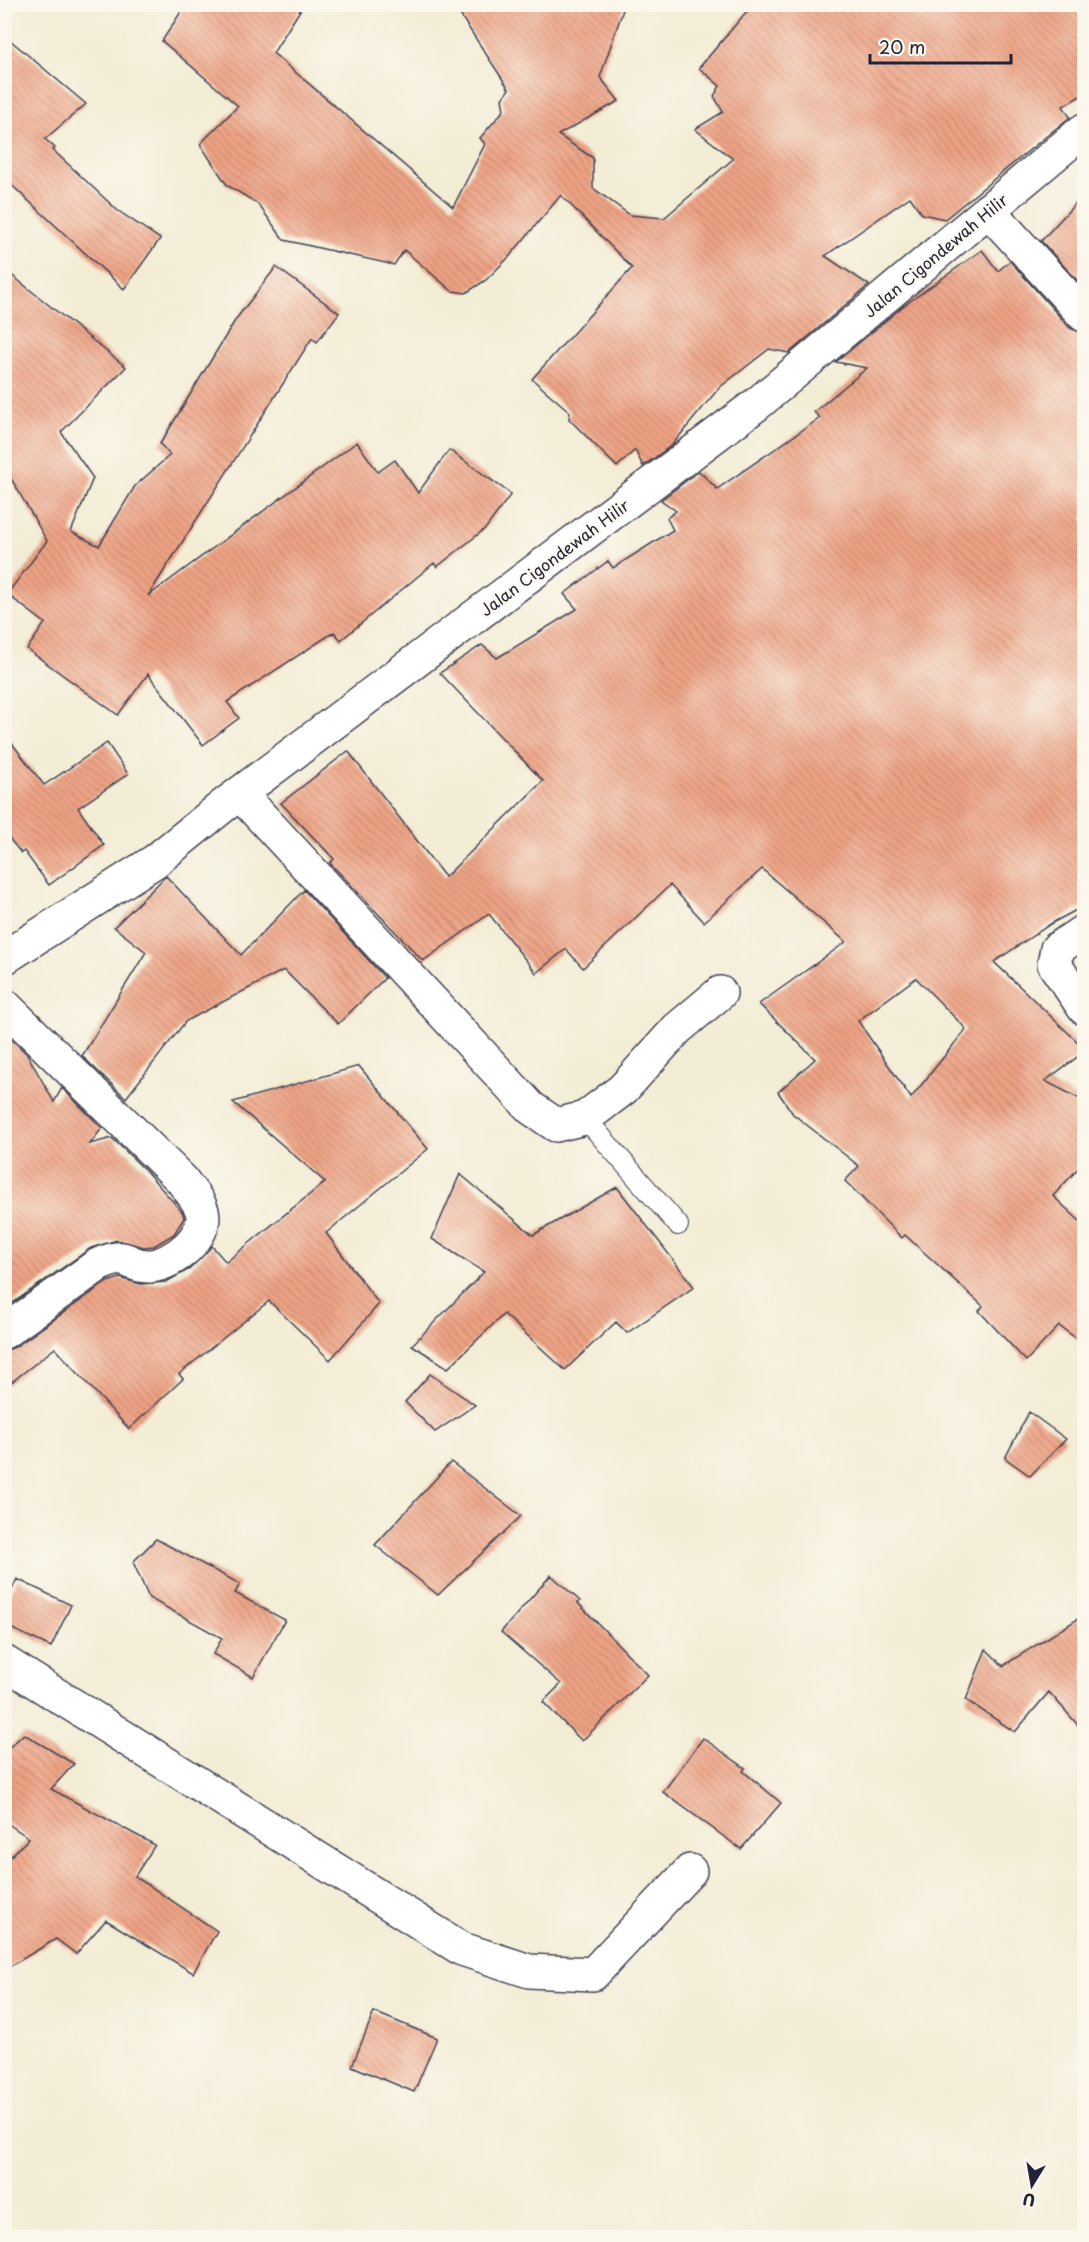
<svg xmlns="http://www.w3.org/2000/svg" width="1089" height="2242" viewBox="0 0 1089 2242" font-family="'Playpen Sans',sans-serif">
	<defs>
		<pattern id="building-back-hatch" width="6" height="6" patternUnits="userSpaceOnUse" patternTransform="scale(1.5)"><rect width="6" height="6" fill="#efa384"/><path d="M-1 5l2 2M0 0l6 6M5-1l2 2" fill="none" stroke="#c1846d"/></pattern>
	</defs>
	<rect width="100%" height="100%" fill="#fbf7ec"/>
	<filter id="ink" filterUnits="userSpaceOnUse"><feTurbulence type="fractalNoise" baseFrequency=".0167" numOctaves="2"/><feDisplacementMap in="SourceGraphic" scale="12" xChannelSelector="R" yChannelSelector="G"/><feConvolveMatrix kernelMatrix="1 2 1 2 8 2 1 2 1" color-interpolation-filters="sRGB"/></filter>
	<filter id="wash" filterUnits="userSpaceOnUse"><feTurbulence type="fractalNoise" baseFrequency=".008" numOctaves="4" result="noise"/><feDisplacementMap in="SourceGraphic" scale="24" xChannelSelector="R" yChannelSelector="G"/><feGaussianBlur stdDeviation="1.35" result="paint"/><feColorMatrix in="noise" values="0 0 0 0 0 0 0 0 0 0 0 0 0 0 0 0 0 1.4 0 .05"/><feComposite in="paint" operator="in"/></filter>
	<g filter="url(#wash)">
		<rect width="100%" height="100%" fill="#f3edd6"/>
		<g id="blocks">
			<path fill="url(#building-back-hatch)" fill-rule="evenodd" d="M186,4H304L273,53L453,207L485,144L480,138L504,110L502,99L509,89L453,4H625L600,77L619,101L558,135L593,158V188L630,215L664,218L733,159L695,129L723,112L714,96L720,86L699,68L753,4H1084V94L1063,106L1070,117L945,219L922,214L910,197L825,256L869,285L789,353L769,349L719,388L672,445L643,466L635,450L617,467L569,419L570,412L532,379L632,268L561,195L509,257L486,280L466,293L452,291L404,250L394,265L284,240L258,204L227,185L200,144L238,106L162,41Z
				M4,35L86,104L45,139L55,148L53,150L117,210L160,239L124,289L4,178Z
				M1084,194V288L1041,241Z
				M982,250L998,271L1010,261L1070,328L1084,333V906L1052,923L994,962L1084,1048V1052L1045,1081L1084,1101V1162L1053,1196L1084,1225V1344L1059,1326L1026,1361L979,1311L983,1306L905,1235L902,1238L845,1181L859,1166L793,1114L778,1092L815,1059L759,1004L846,942L762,869L704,922L670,885L583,968L566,949L536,973L489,914L423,961L330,863L334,859L281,803L348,751L445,877L543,781L440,673L482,645L497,658L577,609L564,594L608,561L613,568L673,530L667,518L676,511L661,500L699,471L717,489L820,418L814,412L867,368L836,362L902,307ZM916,978L966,1029L911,1098L858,1021Z
				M276,267L339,313L317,342L312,338L148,596L357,442L378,472L395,460L418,493L449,450L511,494L486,528L437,567L434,563L341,640L334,632L227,702L239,718L203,745L148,674L118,715L27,649L45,623L7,594L47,541L4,466V269L126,367L61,432L93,478L71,532L99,546L135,486L170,455L160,444L236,319Z
				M4,733L44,785L107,743L128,774L78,808L104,845L49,885L24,851L21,853L4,832Z
				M166,876L241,955L304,890L385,978L338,1024L284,970L186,1021L126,1098L82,1056L146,952L114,927Z
				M4,1032L27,1054L54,1102L62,1088L102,1128L90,1144L112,1138L145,1170L183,1213L184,1218L174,1234L154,1246L144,1247L117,1240L91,1248L4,1309Z
				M359,1066L428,1149L326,1233L379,1304L330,1360L269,1301L179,1374L183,1379L129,1429L55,1348L4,1388V1351L15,1347L107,1282L120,1278L141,1284L166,1282L190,1269L212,1246L226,1262L325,1182L233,1102Z
				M460,1174L533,1235L617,1187L694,1287L627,1333L616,1322L565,1370L504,1314L448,1368L412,1345L484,1272L432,1239Z
				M430,1374L475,1405L435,1432L405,1402Z
				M1029,1412L1066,1439L1030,1476L1005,1458Z
				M451,1462L521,1516L438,1595L375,1545Z
				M156,1539L240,1584L235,1593L285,1620L253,1677L213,1654L222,1638L149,1598L133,1562Z
				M551,1575L580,1601L578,1603L648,1675L582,1741L543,1702L561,1684L501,1632Z
				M17,1579L71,1605L51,1647L4,1625V1606Z
				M1084,1615V1732L1049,1692L1015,1732L966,1700L986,1649L1003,1666Z
				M24,1734L74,1764L51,1789L155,1845L135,1876L217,1931L193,1973L106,1920L76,1954L56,1939L4,1970V1863L29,1838L4,1821V1752Z
				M703,1738L745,1768L743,1771L781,1803L741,1849L663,1792Z
				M374,2012L437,2038L414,2092L352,2066Z"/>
		</g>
	</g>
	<g filter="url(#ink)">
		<use href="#blocks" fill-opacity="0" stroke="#414052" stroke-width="1.5"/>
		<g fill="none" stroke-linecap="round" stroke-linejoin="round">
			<g stroke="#414052" stroke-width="22">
				<path id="lane" d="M585,1118L678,1225"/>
			</g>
			<g stroke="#414052" stroke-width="36">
				<path id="street" d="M988,210L1084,315
					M241,795L531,1108L556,1125L585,1118L623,1089L677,1029L720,993
					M1084,931L1057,949L1054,964L1084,1008
					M4,1005L182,1180C188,1189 199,1200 202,1211C209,1236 172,1265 150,1266C124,1267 132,1250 98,1265L4,1332
					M4,1662L462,1949L529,1971L593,1974L690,1871"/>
			</g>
			<g stroke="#414052" stroke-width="36">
				<path id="secondary" d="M4,958L155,861L223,806L757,404L1084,130"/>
			</g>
			<use href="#lane" stroke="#fff" stroke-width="20"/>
			<use href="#street" stroke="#fff" stroke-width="33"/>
			<use href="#secondary" stroke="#fff" stroke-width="33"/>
		</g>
	</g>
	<g text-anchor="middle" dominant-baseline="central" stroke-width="4.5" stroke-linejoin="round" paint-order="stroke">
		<g font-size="16" fill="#22223b" stroke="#fbf7ec">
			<text transform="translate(935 255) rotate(-40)">Jalan Cigondewah Hilir</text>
			<text transform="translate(554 557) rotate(-37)">Jalan Cigondewah Hilir</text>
		</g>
	</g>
	<rect width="1089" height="2242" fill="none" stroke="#fbf7ec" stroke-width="24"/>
	<g transform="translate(1032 2185) rotate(191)" stroke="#fbf7ec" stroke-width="4.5" paint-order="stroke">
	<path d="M0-4.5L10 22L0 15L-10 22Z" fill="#22223b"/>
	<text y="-9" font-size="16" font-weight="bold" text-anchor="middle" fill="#22223b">U</text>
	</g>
	<path d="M870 54v9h141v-9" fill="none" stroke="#22223b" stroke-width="3"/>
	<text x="879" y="54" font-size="18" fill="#22223b" stroke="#fbf7ec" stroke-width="4.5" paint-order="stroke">20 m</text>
</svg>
